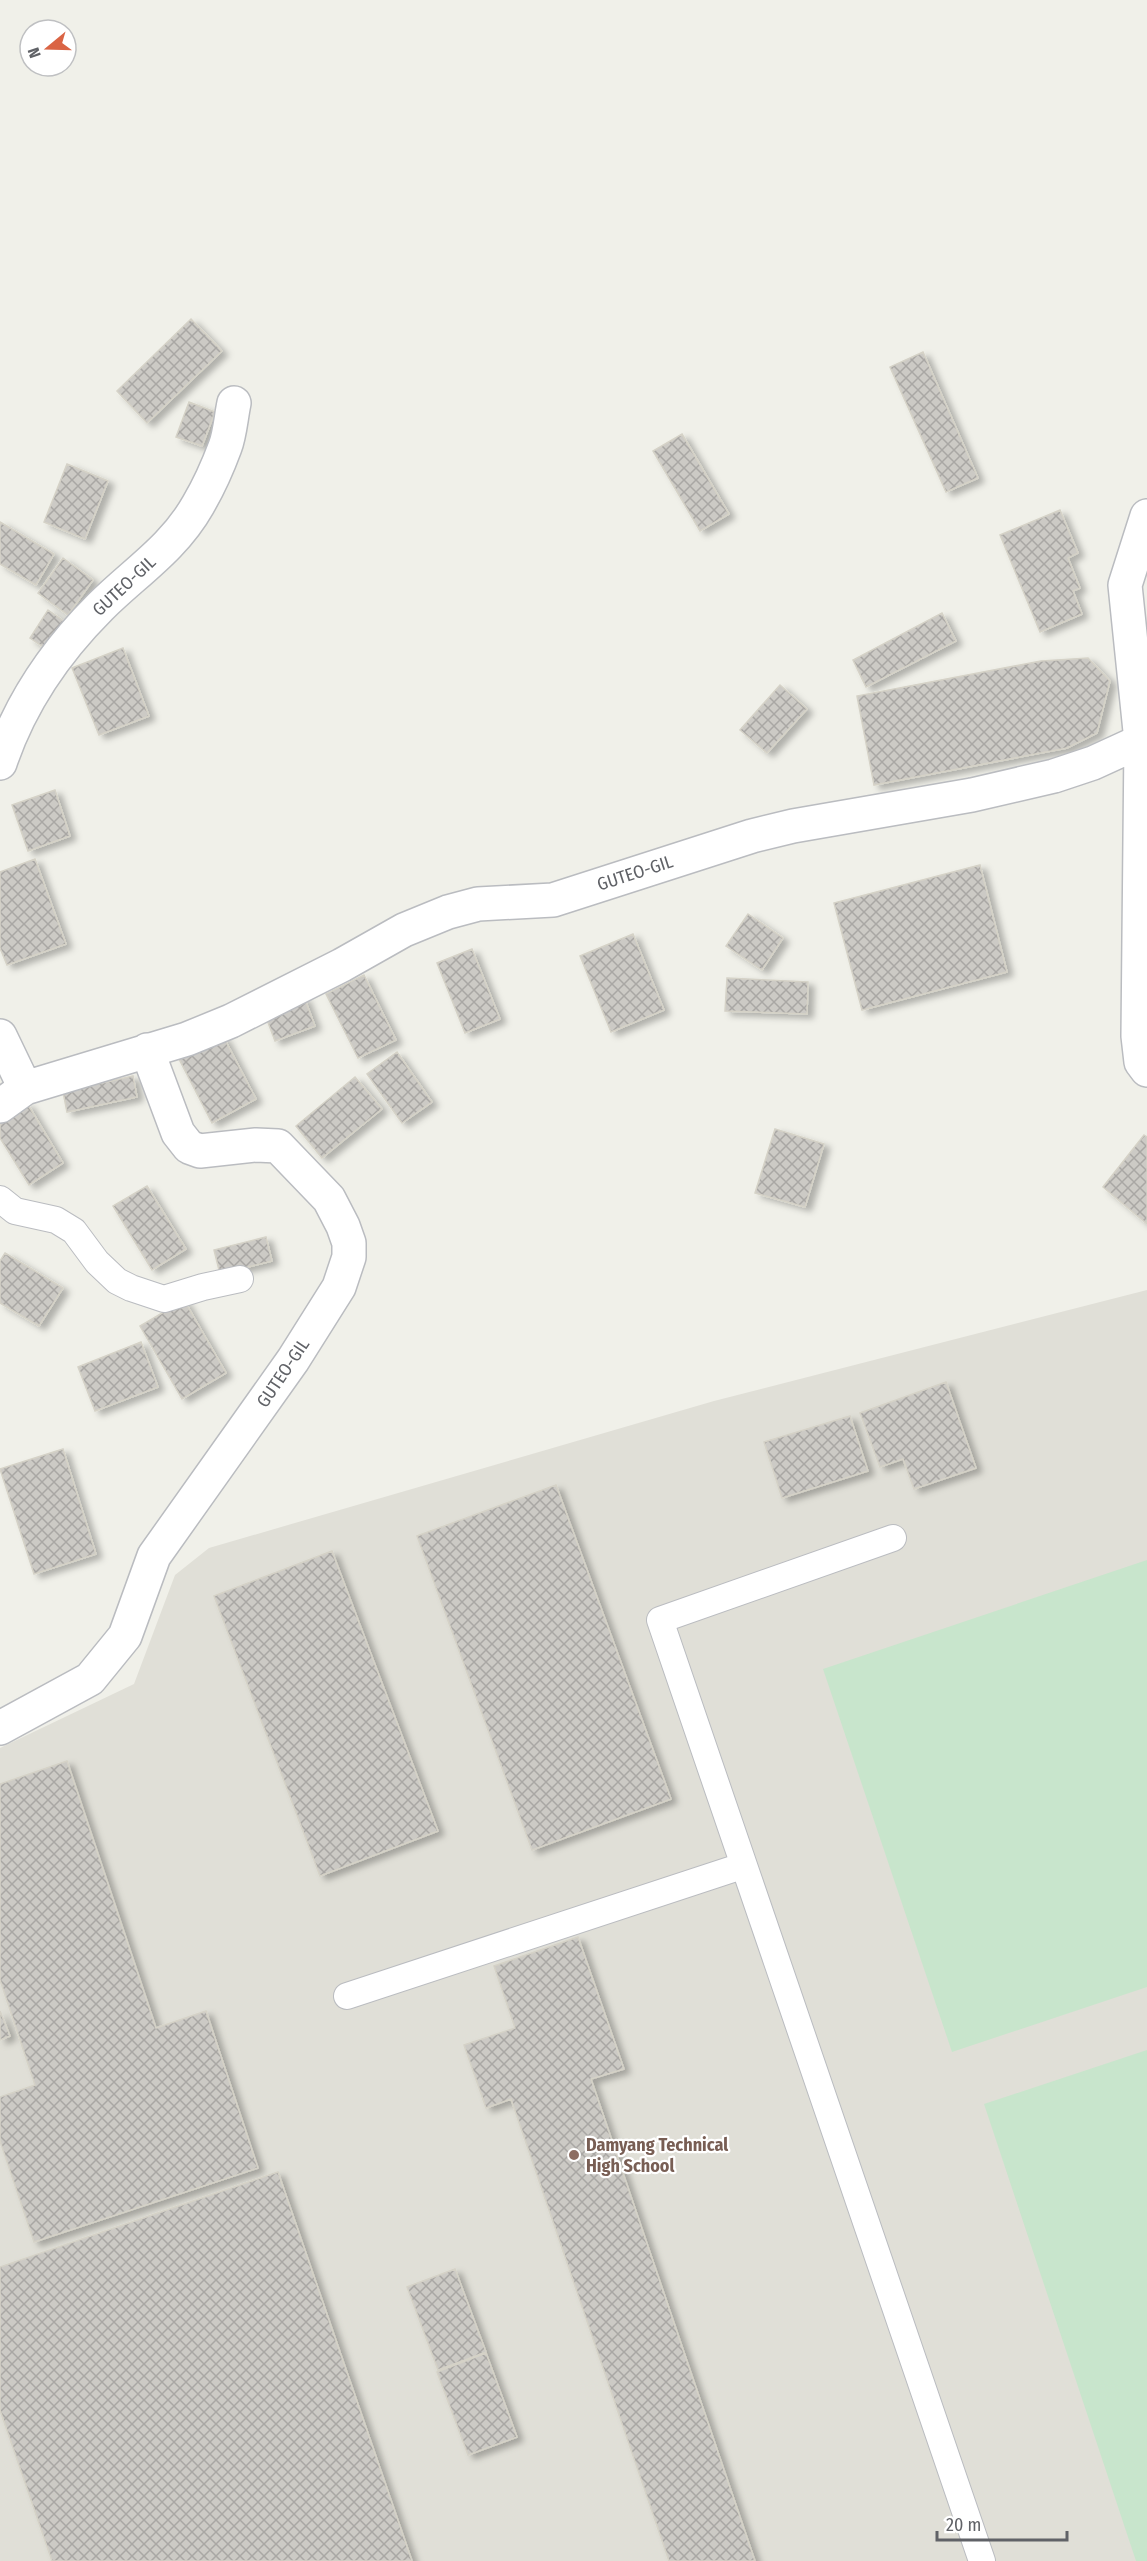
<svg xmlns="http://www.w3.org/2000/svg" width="1147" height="2561" viewBox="0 0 1147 2561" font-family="'Fira Sans Condensed',sans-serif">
	<defs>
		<pattern id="building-cross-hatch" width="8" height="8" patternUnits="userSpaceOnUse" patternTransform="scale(1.5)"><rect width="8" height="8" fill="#cccac5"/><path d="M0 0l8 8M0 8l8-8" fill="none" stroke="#a9a7a4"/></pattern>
		<filter id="shadow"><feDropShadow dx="6" dy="4" stdDeviation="3" flood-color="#0004"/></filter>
	</defs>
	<rect width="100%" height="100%" fill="#f0f0e9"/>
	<path fill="#e0dfd7" d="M1147,1290V2561H0V1748L134,1684L175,1575L209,1548L714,1401Z"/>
	<path fill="#c8e5cc" d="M1147,1560V1987L952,2052L823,1669Z
		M1147,2050V2561H1136L984,2104Z"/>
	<path fill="url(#building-cross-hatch)" stroke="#d5d2c7" stroke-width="1.5" filter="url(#shadow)" d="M191,319L222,351L147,423L117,391Z
		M923,352L978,478L946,492L890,367Z
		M189,402L215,412L202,446L176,437Z
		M682,434L729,514L700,531L653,451Z
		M67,464L108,481L85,539L44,522Z
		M1060,510L1078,553L1068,558L1080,588L1073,591L1082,614L1040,632L1000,535Z
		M0,522L54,554L36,585L0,564Z
		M63,558L93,580L68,615L38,593Z
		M48,610L65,622L48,650L30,638Z
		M942,613L956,641L866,687L853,660Z
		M123,648L149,716L99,735L72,668Z
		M1088,658L1110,681L1097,733L1067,748L874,785L857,696L1041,661Z
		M780,685L807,709L767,753L740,730Z
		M55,790L70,836L28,851L12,805Z
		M35,859L66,944L7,965L0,948V872Z
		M980,865L1007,972L862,1010L834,903Z
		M748,914L783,938L762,970L726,946Z
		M633,934L664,1010L611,1032L580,956Z
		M472,949L500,1019L465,1033L437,963Z
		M364,975L396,1040L358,1058L326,994Z
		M727,978L808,982L807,1014L725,1011Z
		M304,997L315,1026L275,1041L264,1012Z
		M223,1036L256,1099L212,1123L179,1059Z
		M397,1052L432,1102L402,1123L367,1074Z
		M133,1076L137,1097L67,1112L63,1092Z
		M355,1077L382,1109L322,1158L296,1126Z
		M27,1103L63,1163L29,1185L0,1138V1119Z
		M775,1129L824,1144L805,1207L755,1193Z
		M1144,1135L1147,1137V1224L1103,1187Z
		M147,1186L186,1249L152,1270L113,1206Z
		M266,1237L272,1261L220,1274L214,1250Z
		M5,1253L63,1288L39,1326L0,1303V1261Z
		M184,1300L226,1373L182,1399L140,1326Z
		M141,1342L158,1387L95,1411L78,1367Z
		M946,1382L976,1468L914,1489L903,1459L880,1467L860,1413Z
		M850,1416L868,1471L782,1498L764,1442Z
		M63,1449L96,1554L34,1574L0,1469Z
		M556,1485L671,1799L532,1850L417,1536Z
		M332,1551L438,1831L320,1876L214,1596Z
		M67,1761L156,2028L206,2011L258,2168L34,2242L0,2141V2097L35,2085L0,1980V1784Z
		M578,1937L624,2069L591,2079L755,2561H669L511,2099L486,2108L464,2045L515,2028L494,1966Z
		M0,2011L10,2036L0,2040Z
		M278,2172L412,2561H52L0,2410V2267Z
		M455,2269L486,2352L438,2370L407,2287Z
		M486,2353L517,2437L468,2455L437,2372Z"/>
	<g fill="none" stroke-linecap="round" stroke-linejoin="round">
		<g stroke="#babcc0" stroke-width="28">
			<path id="service" d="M0,1199L15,1211L56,1220L74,1231L97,1262L117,1281L131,1288L164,1299L203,1287L240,1279
				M893,1538L660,1620L982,2561
				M347,1996L742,1866"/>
		</g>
		<g stroke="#babcc0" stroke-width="36">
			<path id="minor" d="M1147,516L1125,585L1141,741L1138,1036L1141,1062L1147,1070
				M0,763C20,703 56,651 100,607C134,573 173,549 198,505C208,488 218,466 225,447C230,434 231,417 234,403
				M0,1036L25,1088
				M0,1106L25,1088L187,1039L231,1021L342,965L404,930L448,912L478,904L553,900L752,836L793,826L972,795L1054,776L1093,763L1141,741
				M0,1728L90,1679L125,1636L154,1556L293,1360L339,1287L349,1257V1243L343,1226L329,1199L278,1146L256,1145L200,1151L189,1147L178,1133L147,1050"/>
		</g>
		<use href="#service" stroke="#fff" stroke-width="26"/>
		<use href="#minor" stroke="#fff" stroke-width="33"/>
	</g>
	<circle fill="#8d6e63" stroke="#fff" stroke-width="2" cx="574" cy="2155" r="6"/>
	<g text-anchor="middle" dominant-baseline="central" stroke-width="4.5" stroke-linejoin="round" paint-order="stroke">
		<g font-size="18" fill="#606267" stroke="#fff">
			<text transform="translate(124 586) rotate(-43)">GUTEO-GIL</text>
			<text transform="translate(635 873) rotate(-18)">GUTEO-GIL</text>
			<text transform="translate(283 1373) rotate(-56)">GUTEO-GIL</text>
		</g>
		<g font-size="18" font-weight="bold" fill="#785e54" stroke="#fff" text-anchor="start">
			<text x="586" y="2145">Damyang Technical<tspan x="586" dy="21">High School</tspan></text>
		</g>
	</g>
	<g transform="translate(48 48) rotate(251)"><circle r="28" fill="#ffffff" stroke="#bfc0c2" stroke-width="1.5"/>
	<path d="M0-4.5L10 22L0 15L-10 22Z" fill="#da6444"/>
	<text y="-9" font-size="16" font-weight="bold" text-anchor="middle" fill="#606267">N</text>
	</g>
	<path d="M937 2531v9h130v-9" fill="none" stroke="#606267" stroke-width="3"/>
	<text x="946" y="2531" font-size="18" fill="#606267" stroke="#ffffff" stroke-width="4.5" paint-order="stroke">20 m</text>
</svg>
